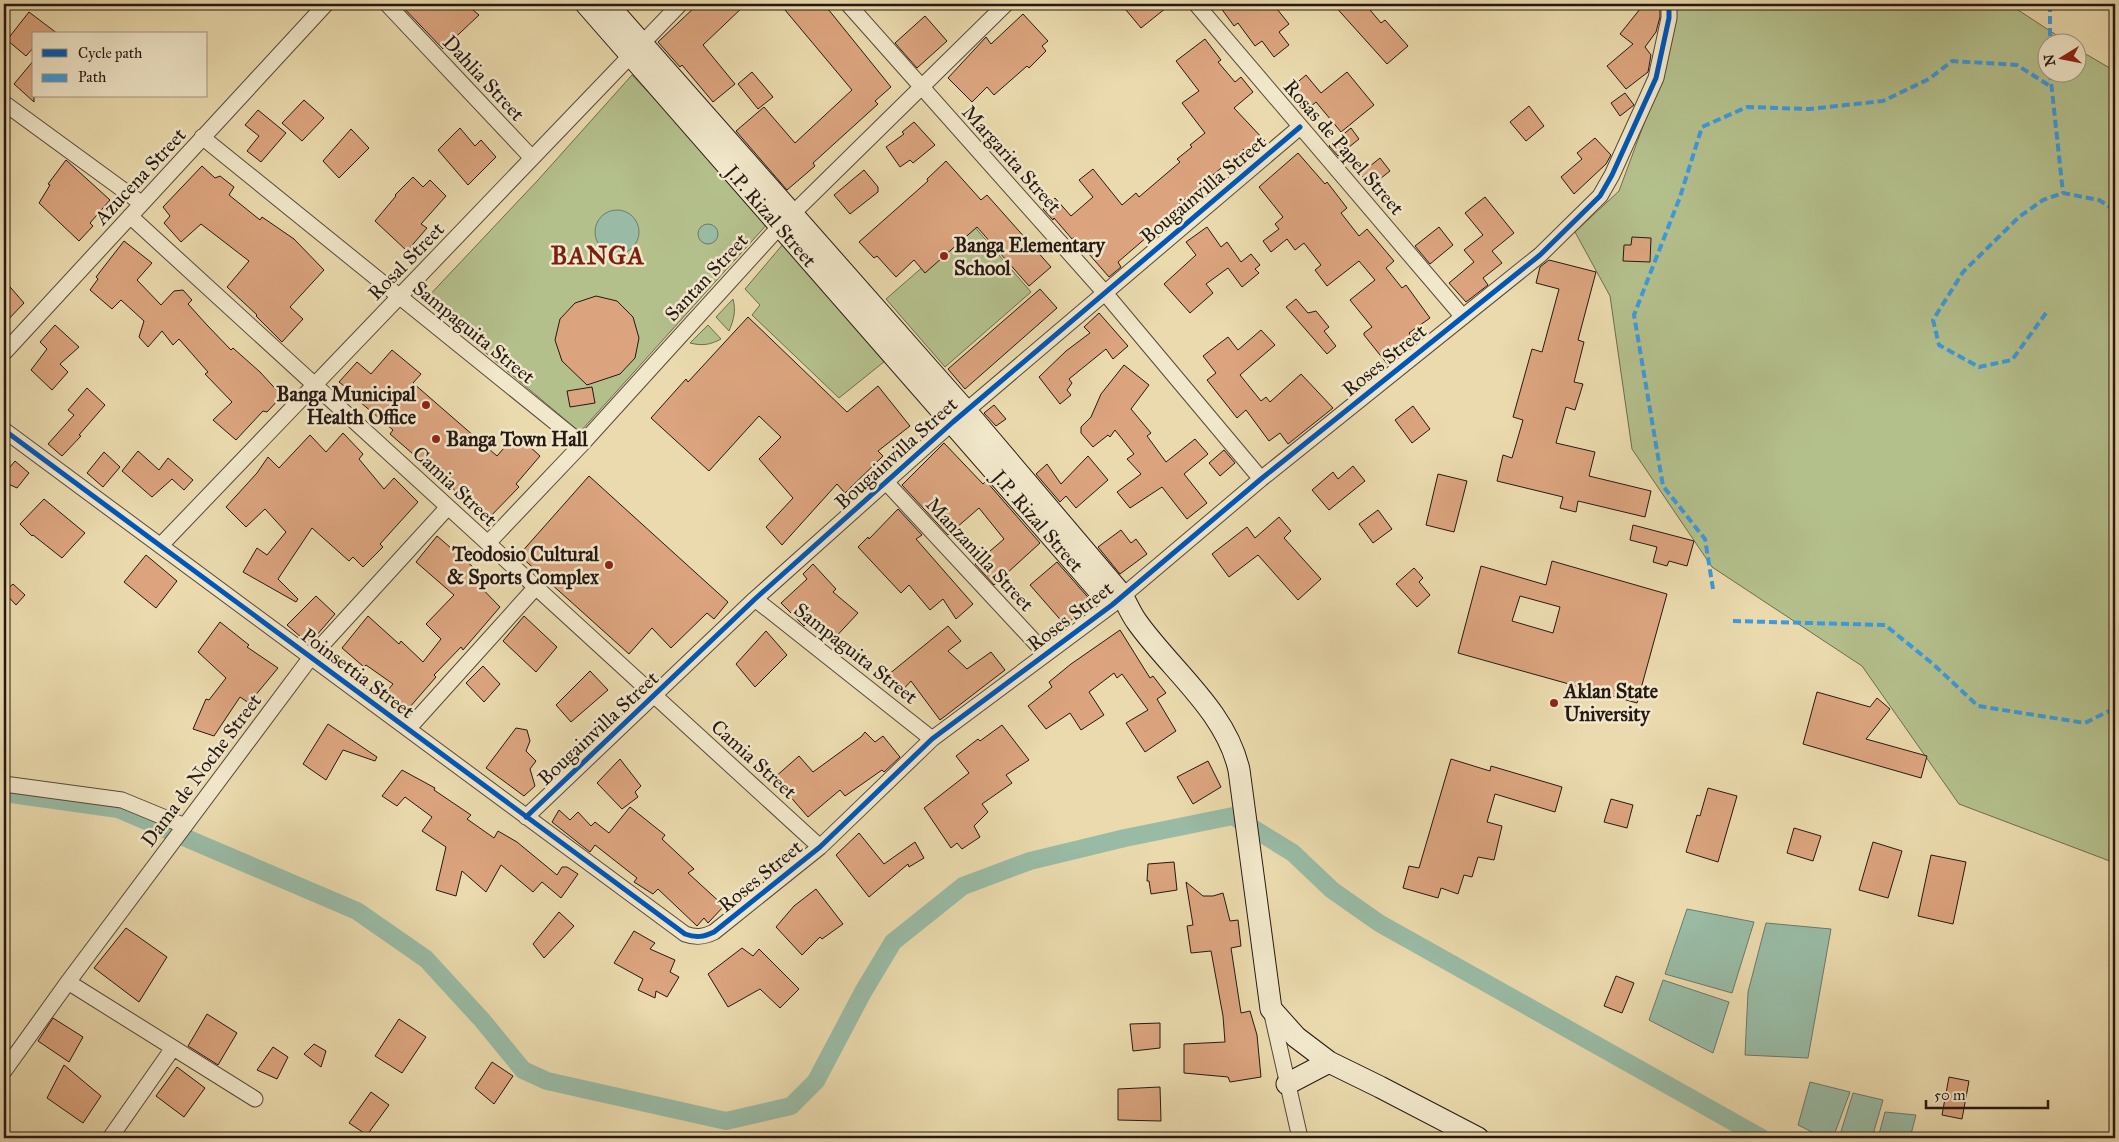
<svg xmlns="http://www.w3.org/2000/svg" width="2119" height="1142" viewBox="0 0 2119 1142" font-family="'IM FELL Great Primer',serif">
	<rect width="100%" height="100%" fill="#eadaad"/>
	<filter id="stains"><feTurbulence type="fractalNoise" baseFrequency=".004" numOctaves="4"/><feColorMatrix values="0 0 0 0 .2 0 0 0 0 .09 0 0 0 0 .02 0 0 0 .5 -.17"/></filter>
	<radialGradient id="worn" r=".72"><stop offset=".6" stop-color="#630" stop-opacity="0"/><stop offset="1" stop-color="#630" stop-opacity=".3"/></radialGradient>
	<path fill="#b4c08c" stroke="#6d6c50" d="M1675,4H2015V8L2067,42H2046V72H2076L2077,49L2115,71V863L1959,804L1862,666L1712,567L1632,449L1610,296L1575,232L1619,191L1656,91Z
		M632,75L770,221L580,432L424,301L538,180Z
		M972,224L1031,292L945,367L886,299Z
		M784,243L885,361L839,398L752,315L760,305L745,289Z
		M733,299C736,311 734,319 729,331L716,317Z
		M708,325L721,339C710,345 702,346 690,343Z"/>
	<path fill="#99bba5" stroke="#6b7a6b" d="M595 232a22 22 0 1 1 44 0a22 22 0 1 1-44 0Z
		M698 234a10 10 0 1 1 20 0a10 10 0 1 1-20 0Z
		M1687,909L1754,922L1732,993L1665,974Z
		M1766,923L1831,929L1808,1058L1745,1055L1748,992Z
		M1663,980L1729,1002L1713,1053L1649,1020Z
		M1810,1082L1850,1092L1833,1138H1824L1798,1125Z
		M1853,1093L1883,1100L1872,1138H1839Z
		M1885,1112L1916,1115L1910,1138H1878Z"/>
	<g fill="none" stroke-linecap="round" stroke-linejoin="round">
		<path stroke="#99bba5" stroke-width="18" d="M4,793L118,809L357,911L426,959L482,1020L523,1070L547,1081L726,1121L791,1106L816,1081L863,992L893,942L963,886L1030,861L1125,838L1233,816L1293,853L1332,890L1379,923L1762,1138"/>
	</g>
	<path fill="#dba47e" stroke="#261813" fill-rule="evenodd" d="M400,4H466L479,15L443,49Z
		M698,4H746L703,45L735,84L713,102L682,65L680,67L658,42Z
		M780,4H824L891,87L875,101L878,104L813,163L815,166L787,190L736,131L764,107L795,143L852,90Z
		M1121,4H1171L1141,28Z
		M1218,4H1273L1289,24L1279,32L1289,45L1274,57L1262,41L1255,46L1238,23L1234,26Z
		M1333,4H1365L1381,23L1385,20L1408,46L1387,64Z
		M1644,4H1653L1660,9V17L1656,32L1645,47L1651,55L1648,72L1626,89L1607,66L1633,44L1620,34Z
		M29,12L58,34H34V47L26,56L7,40Z
		M1023,14L1048,41L1042,46L1046,51L1029,68L1027,66L994,95L987,87L972,102L948,78L986,37L991,44Z
		M925,16L947,41L917,68L895,43Z
		M1205,39L1221,60L1218,62L1235,82L1241,77L1253,92L1234,108L1265,141L1250,156L1244,149L1214,174L1160,221L1162,224L1118,262L1121,267L1109,277L1074,237L1072,239L1054,218L1053,220L1043,209L1055,198L1071,216L1093,197L1079,180L1093,169L1122,205L1136,193L1139,197L1180,162L1177,159L1192,147L1190,145L1205,133L1182,103L1199,91L1176,61Z
		M34,60V102L14,84Z
		M752,72L773,97L758,109L738,84Z
		M1347,72L1374,105L1341,132L1316,102L1310,107L1293,86L1306,75L1321,93Z
		M1625,93L1634,105L1620,116L1611,103Z
		M304,100L324,118L302,141L282,123Z
		M1529,106L1544,126L1526,141L1510,122Z
		M258,110L286,133L261,162L247,151L259,136L245,125Z
		M914,122L935,145L913,163L910,160L900,167L886,147L904,134L902,132Z
		M460,128L475,146L481,140L496,157L468,185L438,150Z
		M1351,128L1359,139L1338,156L1329,146Z
		M351,129L369,148L339,178L323,161Z
		M1595,138L1611,155L1606,164L1574,194L1561,177L1582,159L1577,153Z
		M1298,153L1325,184L1327,182L1347,208L1341,213L1359,236L1367,229L1394,261L1386,268L1402,288L1406,285L1430,318L1409,333L1416,343L1388,365L1364,335V333L1372,327L1350,300L1375,280L1359,261L1327,286L1315,270L1321,265L1304,243L1295,250L1287,239L1271,252L1263,241L1279,229L1275,224L1283,217L1259,187Z
		M1380,158L1390,171L1371,186L1360,174Z
		M66,160L110,200L90,223L93,226L79,241L39,203L50,185L48,184Z
		M946,161L981,200L987,195L1051,267L1029,286L977,227L925,273L914,260L896,277L877,256L874,258L859,242L928,181L927,179Z
		M202,166L215,178L220,176L234,187L229,195L260,220L262,217L294,239L324,270L290,307L303,319L282,342L256,316L257,315L227,287L249,261L201,224L181,242L164,223L170,216L163,207Z
		M864,170L878,187V192L850,214L834,195Z
		M413,177L423,187L430,180L446,196L421,224L427,228L407,251L375,221L396,196L395,195Z
		M1485,197L1514,233L1492,251L1502,263L1483,278L1488,285L1466,302L1449,283L1474,262L1464,250L1483,235L1465,213Z
		M1207,227L1221,247L1227,242L1241,262L1251,254L1260,265L1255,269L1259,273L1242,287L1228,268L1206,284L1213,293L1190,313L1164,284L1196,255L1186,242Z
		M1439,227L1453,245L1430,264L1415,246Z
		M1632,237L1651,238L1650,262L1623,261L1624,245H1631Z
		M124,241L152,263L137,280L161,305L174,291L183,290L192,300L188,304L207,325L231,350L233,348L260,372L282,396L267,412L263,411L236,440L213,420L232,402L205,374L208,372L179,339L173,345L162,331L148,347L139,337L144,321L121,300L112,309L90,290L98,279L96,277Z
		M1549,260L1596,272L1578,340L1584,342L1574,382L1583,384L1575,410L1566,407L1556,443L1595,452L1589,476L1651,491L1645,517L1578,501L1576,512L1560,508L1563,497L1497,481L1503,455L1512,458L1523,420L1513,417L1532,349L1542,352L1559,289L1536,283L1540,267Z
		M4,280L24,303L4,324Z
		M1040,289L1057,308L965,389L948,369Z
		M596,296L617,301L633,317L639,338L635,358L620,374L587,385L562,361L555,340L560,319L575,303Z
		M1296,299L1308,313L1316,311L1329,327L1324,331L1336,346L1327,354L1286,307Z
		M1099,313L1128,346L1113,359L1106,349L1069,379L1072,383L1067,390L1071,395L1060,404L1039,377L1066,351L1090,333L1084,327Z
		M748,317L847,412L878,386L910,426L878,451L883,456L845,493L837,484L782,545L766,527L793,498L759,459L781,437L759,416L709,471L651,418L686,379L688,382Z
		M55,325L79,347L60,364L68,372L52,390L31,370L47,349L40,342Z
		M1261,330L1275,345L1240,375L1261,401L1266,397L1270,402L1301,374L1333,408L1288,444L1280,433L1269,441L1246,410L1237,418L1207,380L1216,373L1203,356L1228,337L1238,350Z
		M392,350L421,374L413,383L497,456L516,434L540,456L516,484L519,487L484,523L457,496L459,494L390,434L393,430L353,396L354,394L339,382L357,362L371,374Z
		M1124,365L1149,385L1131,409L1151,433L1147,436L1166,462L1195,439L1208,454L1184,474L1207,503L1187,519L1162,487L1130,508L1117,492L1141,474L1127,459L1134,454L1115,430L1110,437L1108,435L1093,447L1081,433V427L1091,417L1101,394Z
		M592,387L595,403L570,407L567,391Z
		M87,388L105,405L79,435L81,436L62,456L48,444L74,415L68,410Z
		M994,405L1006,419L996,426L984,413Z
		M1413,406L1430,429L1412,443L1395,420Z
		M343,433L363,454L359,459L384,489L394,478L418,502L380,544L383,547L363,567L353,557L349,561L312,528L278,579L298,599L296,602L243,572L257,548L267,555L286,532L265,509L246,527L226,507L257,473L268,457L279,468L310,435L326,452Z
		M944,443L983,484L986,481L1040,543L994,585L975,564L1004,539L979,508L948,535L902,485Z
		M1224,450L1235,463L1220,476L1209,463Z
		M138,451L159,470L168,458L193,480L184,490L172,479L152,497L122,471Z
		M104,452L120,467L103,487L87,473Z
		M1088,456L1108,480L1076,508L1066,496L1060,502L1036,474L1047,464L1061,484Z
		M15,461L29,473L17,488L4,482V474Z
		M1353,466L1365,481L1329,510L1312,490L1333,472L1338,479Z
		M1438,474L1467,481L1454,532L1426,525Z
		M589,476L728,602L714,619L707,613L671,648L652,628L629,654L519,555Z
		M44,499L85,533L62,558L33,535L32,536L20,524Z
		M898,509L922,535L916,539L973,604L956,619L943,599L930,610L909,585L901,593L858,547L868,537L869,539Z
		M1378,510L1392,529L1373,543L1359,524Z
		M1279,517L1291,531L1284,538L1321,579L1298,600L1258,555L1229,577L1212,554L1247,527L1255,538Z
		M1633,525L1694,541L1687,566L1669,561L1667,566L1653,562L1657,547L1630,540Z
		M1121,530L1131,543L1136,539L1147,554L1120,574L1098,547Z
		M437,536L473,567L468,574L500,607L463,650L461,647L434,675L436,677L409,708L387,691L393,684L366,665L364,667L342,648L368,616L399,644L401,641L423,662L441,639L426,624L454,595L416,562Z
		M146,555L177,581L156,608L124,582Z
		M1552,561L1667,594L1637,703L1458,653L1481,566L1546,585ZM1520,596L1560,607L1553,633L1512,621Z
		M1057,562L1093,603L1065,625L1030,585Z
		M813,564L836,589L833,592L858,613L831,642L811,619L804,626L781,603L807,579L803,574Z
		M1414,568L1423,578L1419,582L1430,595L1417,607L1396,584Z
		M13,584L25,595L16,605L4,592Z
		M316,596L335,614L309,644L287,625Z
		M524,616L557,647L536,672L503,641Z
		M220,622L249,645L247,647L278,668L249,703L240,697L214,736L193,729L206,699L209,700L226,678L198,652Z
		M948,626L961,641L948,651L967,669L991,652L1005,670L940,720L911,681L899,694L883,679Z
		M1120,630L1150,678L1153,676L1166,693L1157,699L1176,731L1145,752L1126,723L1148,710L1122,674L1117,678L1114,673L1089,692L1104,715L1081,730L1070,713L1046,729L1028,706L1052,687L1049,682L1071,664Z
		M766,631L787,655L755,687L736,664Z
		M483,666L500,684L484,702L466,683Z
		M590,671L608,690L571,722L556,705Z
		M1817,692L1870,707L1877,698L1890,709L1866,739L1927,756L1921,778L1803,744Z
		M328,724L377,757L375,761L343,750L326,780L303,764Z
		M1002,725L1029,760L1006,775L1012,783L982,804L988,812L974,826L980,837L962,849L957,843L951,848L924,808L969,773L956,756L978,739L980,741Z
		M516,728L527,730L530,741L526,751L536,761L530,769L535,786L524,796L486,768Z
		M865,732L875,742L883,736L900,757L884,772L882,770L845,796L840,790L808,817L774,778L799,756L813,772L861,737Z
		M620,759L641,786L635,792L638,797L622,809L597,783Z
		M1451,759L1490,771L1491,766L1562,787L1555,812L1495,794L1487,822L1502,826L1494,860L1478,857L1472,877L1464,875L1458,894L1441,888L1438,898L1403,888L1409,866L1419,868Z
		M1208,761L1221,787L1193,804L1177,777Z
		M402,770L435,788L434,790L471,815L467,819L494,838L498,831L517,842L557,875L562,867H567L578,874L561,898L542,882L533,892L501,865L486,892L462,871L456,896L436,890L446,847L422,831L432,817L405,797L397,806L382,796Z
		M1708,788L1737,796L1718,862L1686,852L1697,815L1700,816Z
		M1611,799L1633,805L1627,828L1604,822Z
		M630,807L665,835L662,839L694,869L688,873L724,906L708,923L704,918L697,926L658,889L653,894L634,882L637,878L595,845L590,852L552,822L559,810L570,820L578,812L591,826L595,822L609,833Z
		M1794,828L1821,836L1813,861L1787,853Z
		M859,833L884,864L915,842L924,858L909,867L908,864L869,897L836,855Z
		M1873,842L1902,851L1888,898L1859,890Z
		M1931,855L1966,862L1953,924L1918,916Z
		M1174,862L1177,890L1151,894L1149,881H1147L1148,864Z
		M1186,882L1203,896H1213L1223,893L1230,921L1238,920L1241,946L1231,948L1241,1013L1250,1011L1257,1035L1261,1077L1230,1082L1228,1077L1184,1073V1044L1225,1042L1223,1016L1211,951L1191,953L1187,926L1193,925Z
		M816,889L843,924L822,939L820,937L802,955L776,927L794,906Z
		M559,912L574,926L544,958L533,944Z
		M126,928L167,957L139,1002L94,968Z
		M634,931L655,943L650,949L675,960L670,972L679,977L667,997L656,991L655,998L638,990L643,979L614,963Z
		M742,948L753,956L759,949L799,989L780,1008L760,989L728,1007L708,974Z
		M1616,976L1634,983L1622,1013L1604,1006Z
		M207,1014L237,1033L218,1065L188,1046Z
		M53,1018L83,1037L69,1062L38,1041Z
		M399,1019L426,1037L402,1073L375,1056Z
		M1160,1023V1048L1133,1051L1130,1024Z
		M314,1044L326,1051L321,1067L304,1054Z
		M273,1047L288,1057L277,1079L257,1070Z
		M492,1062L513,1076L494,1104L475,1088Z
		M64,1065L101,1096L83,1123L47,1098Z
		M177,1067L205,1088L184,1117L156,1096Z
		M1949,1077L1969,1081L1962,1119L1942,1115Z
		M1160,1087L1161,1121L1118,1120V1089Z
		M371,1092L389,1105L367,1135L349,1123Z"/>
	<g fill="none" stroke-linecap="round" stroke-linejoin="round">
		<g stroke="#57483a" stroke-width="17">
			<path id="street" d="M387,4L532,158
				M848,4L1105,293L1261,479
				M1196,4L1463,317
				M4,103L141,203
				M202,137L582,444
				M130,216L820,847
				M4,353L326,4
				M4,430L685,934C696,938 704,937 714,932L820,847L932,739L1112,605L1261,479L1540,255L1600,196L1612,175L1656,78L1669,18V4
				M886,482L1045,653
				M488,543L582,444L780,226L1006,4
				M161,545L680,4
				M755,599L932,739
				M408,729L536,587
				M4,784L122,800L185,826
				M526,817L755,599L953,422L1300,127
				M68,982L255,1099
				M1271,1010L1300,1138
				M4,1071L68,982L311,657L448,507
				M110,1138L173,1048"/>
		</g>
		<g stroke="#261813" stroke-width="23">
			<path id="secondary" d="M586,4L1107,600
				M607,4L966,411L1122,595C1127,604 1131,614 1137,622C1171,670 1226,711 1239,770L1271,1009L1296,1037L1329,1062L1380,1087L1478,1138
				M1287,1084L1329,1062"/>
		</g>
		<use href="#street" stroke="#f1e7ca" stroke-width="15"/>
		<use href="#secondary" stroke="#f1e7ca" stroke-width="21"/>
		<path stroke="#3c9ade" stroke-width="4" stroke-dasharray="8 4" stroke-linecap="butt" d="M2050,4V42
			M2050,72L2063,193
			M2046,313L2012,360L1979,367L1939,345L1933,320L1963,272L2019,217L2043,200L2063,193L2099,200L2115,210
			M1713,589L1705,539L1663,486L1634,315L1680,197L1702,127L1747,107L1809,109L1883,101L1929,79L1952,61L2017,65L2050,86
			M1733,621L1885,625L1933,664L1978,706L2085,723L2115,708"/>
		<g stroke="#f1e7ca" stroke-width="8">
			<path id="cycleway" d="M4,430L685,934C696,938 704,937 714,932L820,847L932,739L1112,605L1261,479L1540,255L1600,196L1612,175L1656,78L1669,18V4
				M526,817L755,599L953,422L1300,127"/>
		</g>
		<use href="#cycleway" stroke="#0057b8" stroke-width="5"/>
	</g>
	<g fill="#8f2418" stroke="#f1e7ca" stroke-width="2">
		<circle cx="944" cy="256" r="5"/>
		<circle cx="426" cy="405" r="5"/>
		<circle cx="436" cy="439" r="5"/>
		<circle cx="609" cy="565" r="5"/>
		<circle cx="1554" cy="703" r="5"/>
	</g>
	<g text-anchor="middle" dominant-baseline="central" stroke-width="5" stroke-linejoin="round" paint-order="stroke">
		<g font-size="20" fill="#261813" stroke="#f1e7ca">
			<text transform="translate(484 78) rotate(47)">Dahlia Street</text>
			<text transform="translate(1344 147) rotate(49)">Rosas de Papel Street</text>
			<text transform="translate(1012 159) rotate(48)">Margarita Street</text>
			<text transform="translate(140 176) rotate(-47)">Azucena Street</text>
			<text transform="translate(1203 189) rotate(-40)">Bougainvilla Street</text>
			<text transform="translate(771 216) rotate(49)">J.P. Rizal Street</text>
			<text transform="translate(406 261) rotate(-46)">Rosal Street</text>
			<text transform="translate(706 277) rotate(-47)">Santan Street</text>
			<text transform="translate(474 332) rotate(39)">Sampaguita Street</text>
			<text transform="translate(1384 360) rotate(-39)">Roses Street</text>
			<text transform="translate(896 453) rotate(-42)">Bougainvilla Street</text>
			<text transform="translate(455 486) rotate(43)">Camia Street</text>
			<text transform="translate(1038 521) rotate(49)">J.P. Rizal Street</text>
			<text transform="translate(980 554) rotate(47)">Manzanilla Street</text>
			<text transform="translate(1070 616) rotate(-37)">Roses Street</text>
			<text transform="translate(856 653) rotate(38)">Sampaguita Street</text>
			<text transform="translate(358 673) rotate(37)">Poinsettia Street</text>
			<text transform="translate(598 728) rotate(-43)">Bougainvilla Street</text>
			<text transform="translate(754 759) rotate(42)">Camia Street</text>
			<text transform="translate(201 770) rotate(-53)">Dama de Noche Street</text>
			<text transform="translate(760 876) rotate(-39)">Roses Street</text>
		</g>
		<g font-size="20" font-weight="bold" fill="#261813" stroke="#f1e7ca" text-anchor="start">
			<text x="954" y="245">Banga Elementary<tspan x="954" dy="23">School</tspan></text>
			<text x="416" y="394" text-anchor="end">Banga Municipal<tspan x="416" dy="23">Health Office</tspan></text>
			<text x="446" y="439">Banga Town Hall</text>
			<text x="599" y="554" text-anchor="end">Teodosio Cultural<tspan x="599" dy="23">&amp; Sports Complex</tspan></text>
			<text x="1564" y="691">Aklan State<tspan x="1564" dy="23">University</tspan></text>
		</g>
		<g font-size="25" font-weight="bold" letter-spacing="1" fill="#7a1f14" stroke="#f1e7ca">
			<text x="598" y="255">BANGA</text>
		</g>
	</g>
	<rect width="2119" height="1142" fill="none" stroke="#eadaad" stroke-width="20"/>
	<rect x="5" y="5" width="2109" height="1132" fill="none" stroke="#261813" stroke-width="2.5"/>
	<rect x="10" y="10" width="2099" height="1122" fill="none" stroke="#261813"/>
	<rect x="32" y="32" width="175" height="65" fill="#f1e7ca" stroke="#a09481"/>
	<rect x="42" y="49" width="25" height="8" fill="#0057b8" stroke="#a09481"/>
	<text x="78" y="58" font-size="15" fill="#261813">Cycle path</text>
	<rect x="42" y="74" width="25" height="8" fill="#3c9ade" stroke="#a09481"/>
	<text x="78" y="82" font-size="15" fill="#261813">Path</text>
	<g transform="translate(2062 58) rotate(260)"><circle r="24" fill="#f1e7ca" stroke="#a09481"/>
	<path d="M0-4L9 19L0 12L-9 19Z" fill="#8f2418"/>
	<text y="-8" font-size="14" font-weight="bold" text-anchor="middle" fill="#261813">N</text>
	</g>
	<path d="M1926 1100v8h122v-8" fill="none" stroke="#261813" stroke-width="2.5"/>
	<text x="1934" y="1100" font-size="15" fill="#261813" stroke="#f1e7ca" stroke-width="4" paint-order="stroke">50 m</text>
	<rect width="100%" height="100%" filter="url(#stains)"/>
	<rect width="100%" height="100%" fill="url(#worn)"/>
</svg>
